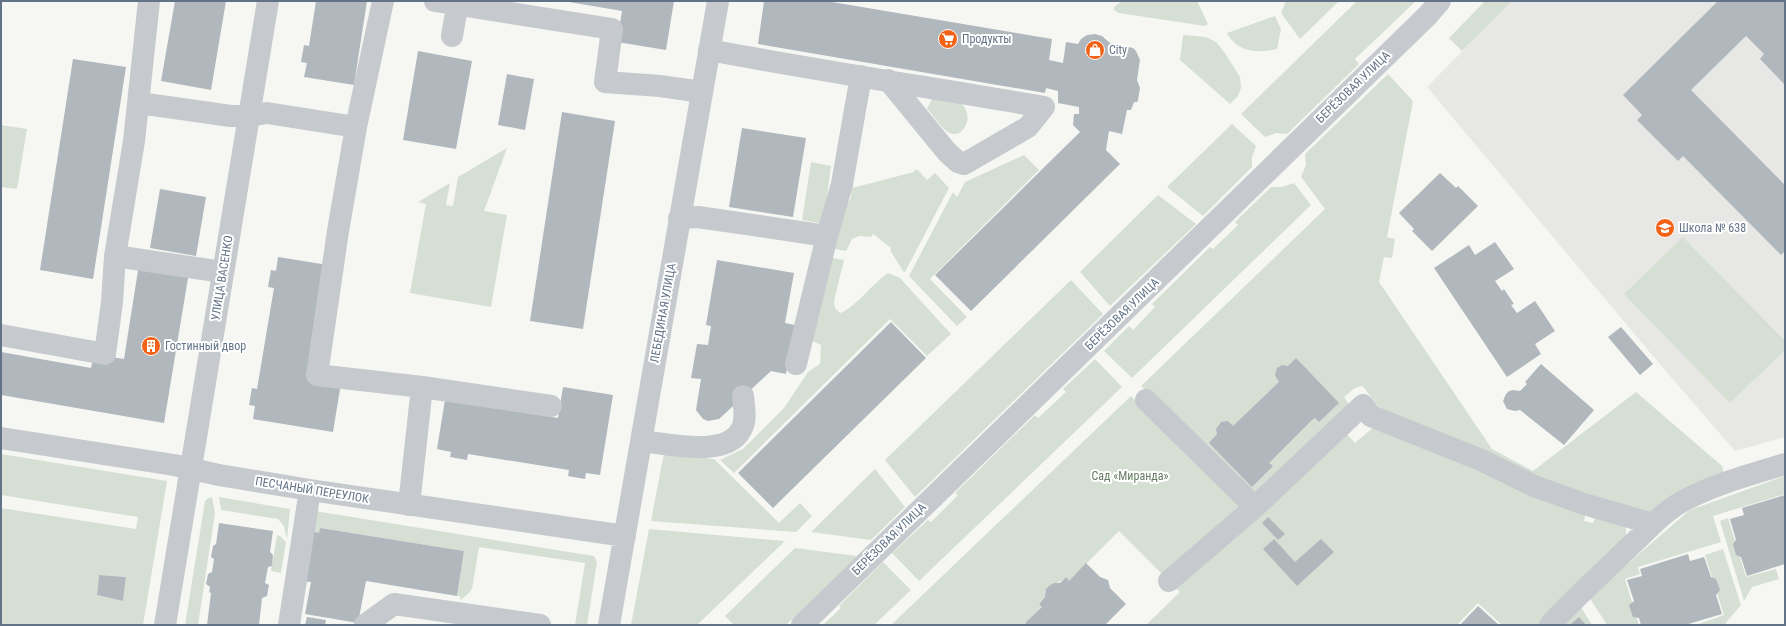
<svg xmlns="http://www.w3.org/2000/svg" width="1786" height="626" viewBox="0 0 1786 626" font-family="'Roboto Condensed',sans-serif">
	<rect width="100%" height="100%" fill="#f6f7f3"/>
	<path fill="#e7e8e6" d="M1512,1H1785V437L1735,451L1664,369L1427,87Z"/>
	<path fill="#d6dfd4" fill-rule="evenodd" d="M1122,1H1197L1208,24L1205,26L1119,13L1114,10V7Z
		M1286,1H1339L1300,39L1281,13Z
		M1357,1H1416L1355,59L1359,64L1287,134L1276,133L1265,137L1241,114Z
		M1485,1H1512L1462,51L1449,38Z
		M1275,16L1281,29L1277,49C1257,54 1237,52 1227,33Z
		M1183,35L1206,37L1216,42L1225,53L1240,77L1241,88L1238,96L1230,104L1180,60Z
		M1388,74L1413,101L1387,237L1395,239L1392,258L1384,257L1379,282L1492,449L1533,471L1636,392L1722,466L1725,477L1650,513L1578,495L1384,414L1365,389L1362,386L1355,388L1344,397L1349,404L1258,494L1250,491L1141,386L1325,209L1301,177L1306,165L1305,154Z
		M932,99C939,100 955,100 960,103C976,113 964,142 948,132C940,127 934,116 927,109Z
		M1232,124L1256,146L1252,157V167L1203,216L1167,187Z
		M1,125L27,129L17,189L1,187Z
		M507,148L484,211L507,215L491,307L410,293L426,204L418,202L450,183L446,205L453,206L458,177Z
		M1024,155L1039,170L930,279L967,317L957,326L909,276L953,192L957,197L965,182Z
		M811,162L831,166L824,220L820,223L802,220Z
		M915,170H918L927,180L935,173L949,188L905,272L903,271L890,250L891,248L873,234L871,237L859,236L852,239L846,251L835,249L847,201H850L852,188L914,172Z
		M1294,183L1311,205L1132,378L1104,351L1129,326L1133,330L1155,307L1152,304L1210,247L1213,249L1238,225L1235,222L1271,187H1282Z
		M1158,195L1196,224L1110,306L1080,272Z
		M1683,237L1785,341V350L1730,403L1624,294Z
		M832,258L844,260L834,301L835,308L840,313C854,309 874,282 888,273L900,278L951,334L927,356L890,319L734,473L720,460L743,449L784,408L808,372L820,364L821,345L808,339Z
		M1071,280L1103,314L915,497L885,460Z
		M1095,359L1122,387L919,581L892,553L928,520L931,522L958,495L955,493L1035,415L1038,418L1066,392L1063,389Z
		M1131,396L1245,509L1345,432L1355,443L1375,426L1586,512L1584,521L1593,523L1596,515L1626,526V538L1542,625H1502L1478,603L1457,625H1146L1180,592L1119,531L1069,581L1065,578C1059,583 1053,584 1046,590L1045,597L1039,603L1042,607L1025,623L1027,625H891Z
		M664,453L714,459L779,523L800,503L812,516L796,532L651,521Z
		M1,454L167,481L143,625H1V508L136,529L138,517L1,495ZM99,575L126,577L123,601L97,595Z
		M875,469L905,507L871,540L811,532Z
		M1785,476V494L1713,516L1721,542L1638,567L1640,574L1625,579L1639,625H1607L1589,597L1690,510Z
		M212,497L215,513L198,625H185L205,501L207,499Z
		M219,497L290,509L287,539L284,526L278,519L221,510Z
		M315,511L594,556L597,562L587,625H575L585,563L479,547L472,589L467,595L460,600V596H457L464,551L320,528L319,533L311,531Z
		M1728,518L1746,577L1776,569L1779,579L1752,587L1744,601L1720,521Z
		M649,529L785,541L697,625H631Z
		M277,535L280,536L286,542L281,573L271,571Z
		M795,548L857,556L786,625H734L725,616Z
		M1723,549L1741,605L1724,625H1696L1724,615L1705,555Z
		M883,562L911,590L874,625H823L841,608L839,606Z
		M1579,604L1592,625H1560Z"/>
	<path fill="#b0b7bd" d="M175,1H226L211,90L161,81Z
		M316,1H367L354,85L304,77L307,63L301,62L304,45L309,46Z
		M563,1H674L666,50L617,42L622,11Z
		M764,1H826L1052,39L1049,60L1063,63L1066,42L1078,44L1081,39L1087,35L1095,34L1102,36L1110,43L1133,48L1136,51L1140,60L1137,80L1140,88L1138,100L1137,102H1134L1131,110H1127L1122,134L1109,131L1106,150L1120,164L971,311L935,275L1080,132L1073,125L1074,114H1079V107L1058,103V91L1046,88L1045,93L758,44Z
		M1718,1H1785V85L1760,59L1764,54L1746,36L1691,90L1785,185V251L1781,255L1683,156L1678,161L1637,120L1642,115L1623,95Z
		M418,51L472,61L456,149L403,140Z
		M73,59L126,67L93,279L40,270Z
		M507,74L534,79L525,130L498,125Z
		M562,112L615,121L583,329L530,321Z
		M742,128L806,138L793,217L729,207Z
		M1440,173L1456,188L1458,186L1478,206L1432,251L1412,231L1414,229L1399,213Z
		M160,189L206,197L196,256L150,248Z
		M1495,242L1514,269L1495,281L1502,291L1504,289L1514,304L1511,305L1517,313L1535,301L1555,331L1535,344L1541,354L1507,377L1434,268L1469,245L1475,255Z
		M278,257L328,265L311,373L341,383L333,432L253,419L255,406L249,405L252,388L257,389L274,288L268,287L271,270L276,271Z
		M717,260L794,273L785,323L795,325L786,374L771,371L719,419L708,421L703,419L696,410L701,379L691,378L697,344L708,345L711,326L706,325Z
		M139,264L189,272L164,423L1,395V352L91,368L94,354L124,359Z
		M891,322L926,358L773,508L738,473Z
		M1621,327L1653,364L1640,375L1608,337Z
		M1296,358L1339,403L1319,422L1315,418L1311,421L1269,463L1273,466L1252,487L1209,443L1217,434L1216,429L1221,422L1228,421L1233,426L1279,382L1275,375L1277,368L1282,365L1288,366Z
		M1541,364L1594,410L1564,445L1520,410L1515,411L1507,409L1503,401L1506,394L1509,391L1513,390L1520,391L1527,384L1525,382Z
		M563,387L613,395L600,475L586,473L585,479L568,476L569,470L468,454L467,460L450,457L451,452L437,449L445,400L558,418Z
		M1785,495V564L1747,576L1741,557L1736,555L1733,544L1736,540L1730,519L1744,515L1742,508Z
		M1268,517L1285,534L1278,540L1262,523Z
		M219,523L273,531L270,552L273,555L272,566L268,567L265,583L269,585L267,596L262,598L259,625H207L211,593L209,592L210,587L206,584L208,574L212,572L214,559L211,557L213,546L216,544Z
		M320,528L464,551L457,596L366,581L358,623L305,614L311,582L303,581L311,531L319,533Z
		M1274,539L1295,562L1321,539L1334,552L1297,586L1263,549Z
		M1688,554L1690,561L1704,557L1711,577L1716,579L1720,590L1716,595L1722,614L1685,625H1641L1639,618L1633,617L1629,605L1634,601L1627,580L1642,576L1640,569Z
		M1086,563L1100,577L1108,580L1110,588L1126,604L1105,625H1027L1025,623L1042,607L1039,604L1045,597L1046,589L1049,586L1054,583H1060L1066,577L1069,581Z
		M99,575L126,577L123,601L97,595Z
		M1478,606L1499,625H1460Z
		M307,617L326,620L325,625H305Z
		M1579,617L1586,625H1570Z"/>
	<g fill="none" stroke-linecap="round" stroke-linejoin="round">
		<path stroke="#c6c9cd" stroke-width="22" d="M435,1L612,29L605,82L660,86L702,92
			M452,36L458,1
			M709,50C821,71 933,88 1044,107L1028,127L964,164L958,162L947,152L888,80
			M139,103L231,116H249L267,113L356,127L383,1
			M356,127L338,231L317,375L422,387L551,406
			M679,218L698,217L827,236L842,184L861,76
			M115,256L223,272
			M1,335L105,354L112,302L115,256L134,141L149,1
			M796,364L827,236
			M1146,400L1255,507L1363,405L1371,416L1481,460L1534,486L1562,496L1584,504L1653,524
			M1,438L174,465L219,475L310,490L625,536
			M642,441C668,444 726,458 741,430C747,420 744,407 743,396
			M409,505L422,387
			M1169,581L1255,507
			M165,625L268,1
			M289,625L310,490
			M365,625L394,604L540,625
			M609,625L718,1
			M802,625L1428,15L1440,1
			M1550,625C1574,598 1601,575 1626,550C1645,533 1662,512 1685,500C1716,484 1751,474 1785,464"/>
	</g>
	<defs>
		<g id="supermarket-disc" transform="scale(1)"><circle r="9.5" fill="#f26318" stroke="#fff"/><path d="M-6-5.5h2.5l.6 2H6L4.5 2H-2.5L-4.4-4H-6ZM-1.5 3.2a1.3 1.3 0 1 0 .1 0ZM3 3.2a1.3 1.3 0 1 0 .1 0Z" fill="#fff"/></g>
		<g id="shop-disc" transform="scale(1)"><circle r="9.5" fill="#f26318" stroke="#fff"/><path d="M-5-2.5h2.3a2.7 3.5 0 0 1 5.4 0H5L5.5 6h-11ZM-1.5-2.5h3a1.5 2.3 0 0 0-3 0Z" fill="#fff"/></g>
		<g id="school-disc" transform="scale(1)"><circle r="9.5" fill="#f26318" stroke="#fff"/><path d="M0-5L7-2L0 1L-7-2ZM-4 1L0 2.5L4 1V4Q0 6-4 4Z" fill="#fff"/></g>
		<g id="building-disc" transform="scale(1)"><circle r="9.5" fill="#f26318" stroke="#fff"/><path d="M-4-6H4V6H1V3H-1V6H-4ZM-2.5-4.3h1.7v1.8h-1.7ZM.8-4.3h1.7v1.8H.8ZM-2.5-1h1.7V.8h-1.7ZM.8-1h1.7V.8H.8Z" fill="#fff"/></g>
	</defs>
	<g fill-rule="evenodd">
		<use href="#supermarket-disc" x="948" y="39"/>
		<use href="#shop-disc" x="1095" y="50"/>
		<use href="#school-disc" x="1665" y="228"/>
		<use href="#building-disc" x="151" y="346"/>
	</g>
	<g text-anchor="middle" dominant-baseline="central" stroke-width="4" stroke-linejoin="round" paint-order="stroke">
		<g font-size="12" fill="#637387" stroke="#fff" text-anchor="start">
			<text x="962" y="39">Продукты</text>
			<text x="1109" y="50">City</text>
			<text x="1679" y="228">Школа № 638</text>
			<text x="165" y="346">Гостинный двор</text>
		</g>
		<g font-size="12" fill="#637387" stroke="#fff">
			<text transform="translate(1353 87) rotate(-44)">БЕРЁЗОВАЯ УЛИЦА</text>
			<text transform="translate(222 278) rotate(-81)">УЛИЦА ВАСЕНКО</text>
			<text transform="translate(663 313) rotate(-80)">ЛЕБЕДИНАЯ УЛИЦА</text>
			<text transform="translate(1122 314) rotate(-44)">БЕРЁЗОВАЯ УЛИЦА</text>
			<text transform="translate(312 490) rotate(9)">ПЕСЧАНЫЙ ПЕРЕУЛОК</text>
			<text transform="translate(889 539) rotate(-44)">БЕРЁЗОВАЯ УЛИЦА</text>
		</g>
		<g font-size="12" fill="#657d62" stroke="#fff">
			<text x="1130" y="476">Сад «Миранда»</text>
		</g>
	</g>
	<rect width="1786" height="626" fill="none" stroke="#637387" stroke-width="4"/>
</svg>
